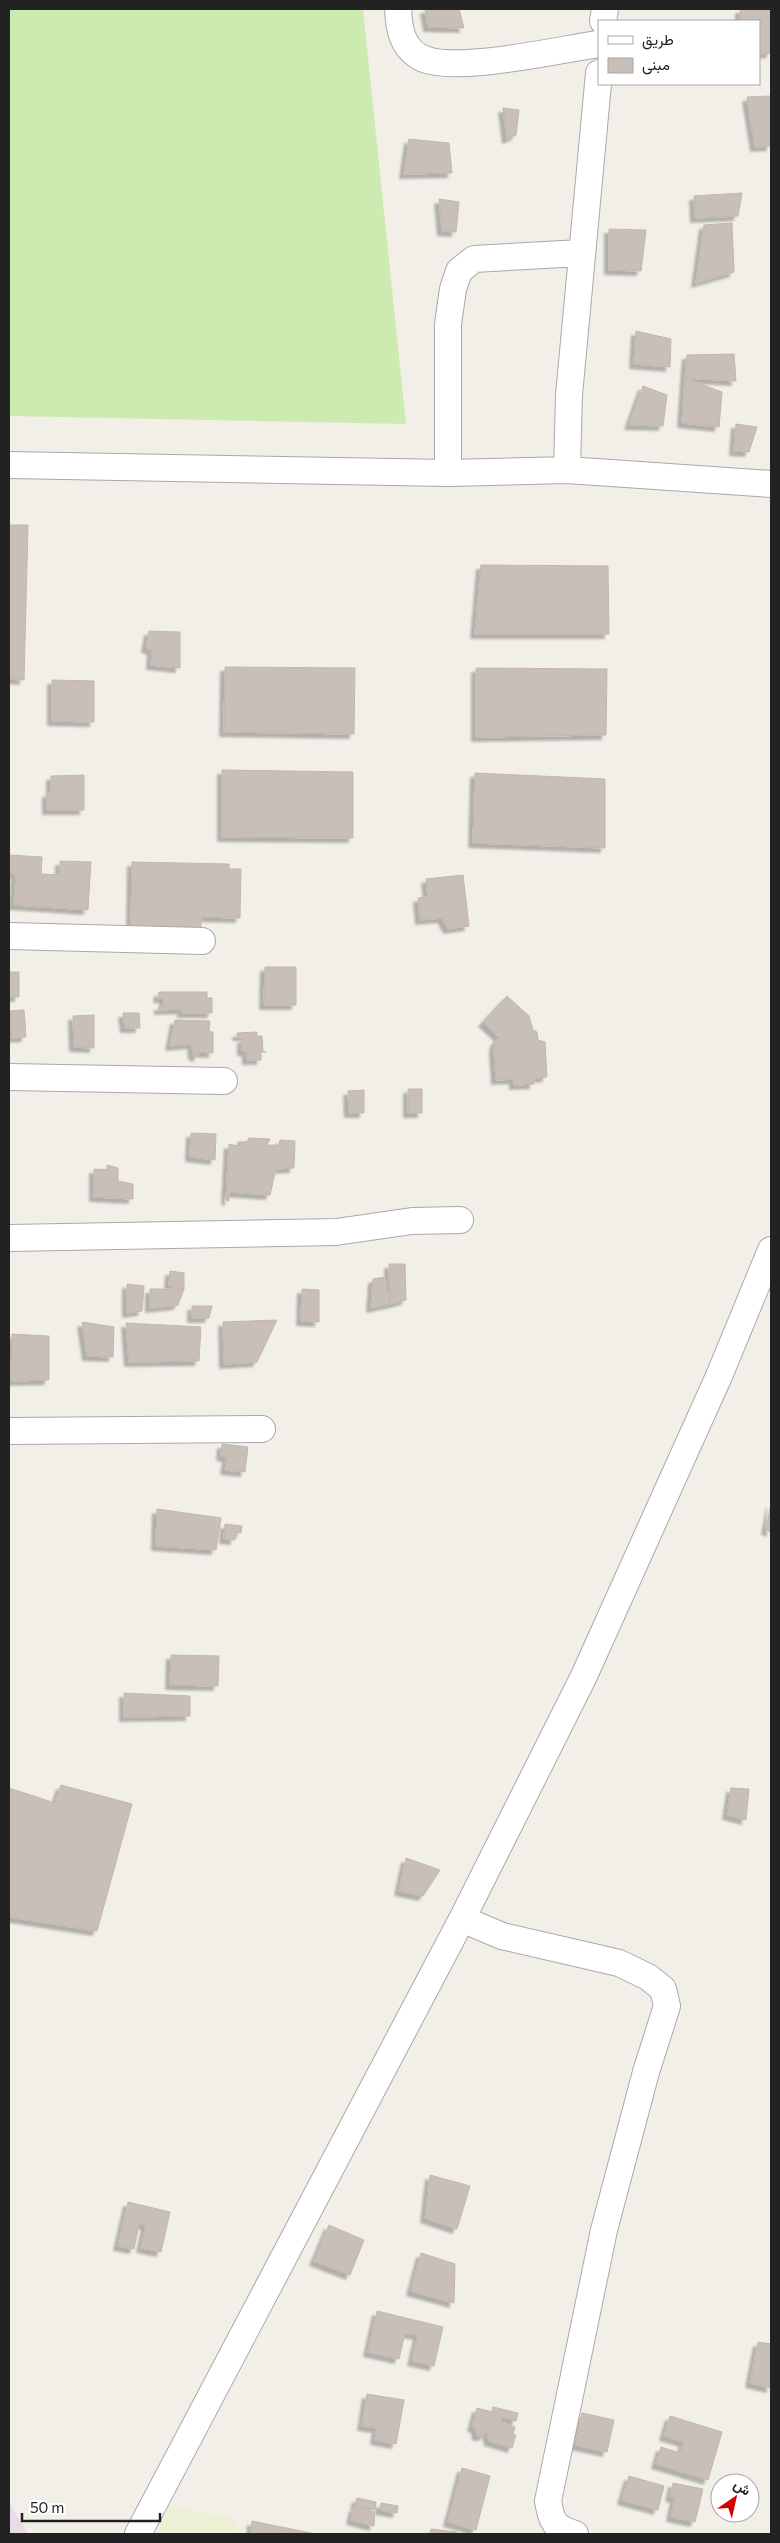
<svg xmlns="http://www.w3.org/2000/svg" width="780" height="2543" viewBox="0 0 780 2543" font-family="Commissioner,Vazirmatn,sans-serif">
	<defs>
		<filter id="shadow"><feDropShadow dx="-4.5" dy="4.5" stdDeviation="1" flood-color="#0004"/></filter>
	</defs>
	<rect width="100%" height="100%" fill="#f2efe9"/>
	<path fill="#ebdbe8" d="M9,2502L28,2534H9Z"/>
	<path fill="#eef0d5" d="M170,2506L234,2518L238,2534H157Z"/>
	<path fill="#cdebb0" d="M9,9H363L406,424L9,416Z"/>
	<path fill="#c7bfb8" stroke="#c4b6ab" filter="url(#shadow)" d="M425,9H459L464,28L428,27Z
		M740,9H771V53L759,54V21H740Z
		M771,96V146L755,147L747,97Z
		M503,108L519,110L516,135L507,139Z
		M409,139L449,143L452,173L404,174Z
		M742,193L738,216L695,218L694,196Z
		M439,199L459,202L456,232L442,231Z
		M732,223L734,272L696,283L704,225Z
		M609,229L646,230L641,271L609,270Z
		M636,331L671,339L670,367L634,364Z
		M734,354L736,381L685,378L687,355Z
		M685,378L722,392L719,427L682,423Z
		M643,386L667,395L663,426L629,425Z
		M736,424L757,427L749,452L734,451Z
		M9,525H28L24,680L9,679Z
		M481,565L608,566L609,634H475Z
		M149,631L180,632V668L151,665L152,650L146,648Z
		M225,667L355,668L354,734L224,732Z
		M476,668L607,669L606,735L476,737Z
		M52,680L94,681V722L52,721Z
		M222,770L353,772V838L222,837Z
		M475,773L605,779V848L473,843Z
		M84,775V810H47V793H51V776Z
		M9,855L42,857L41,874L60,875V861L91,862L88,910L14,905L16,874L9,873Z
		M132,862L229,864V869H241L240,918L201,917V929L131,927Z
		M463,875L469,926L448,929L442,918L420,920L418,898L428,897L426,879Z
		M265,967H296V1005H264Z
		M9,972H19V997H9Z
		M159,992H207V998H212V1013H182V1009L159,1010V1006H164V998H158Z
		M507,996L529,1016L533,1030L537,1032L538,1040L545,1042L547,1077L534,1078V1084L514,1085V1079L496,1080L494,1050L495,1042L499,1037L483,1022Z
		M24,1010L26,1037L12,1038L10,1011Z
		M123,1013H139L140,1028H125Z
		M94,1015V1048L74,1047L73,1016Z
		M175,1020L210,1021L209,1031L213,1032V1053L199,1052L198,1057L193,1055L192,1044L170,1046Z
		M257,1032V1036H262L263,1051L266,1052H261V1060H247V1052L242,1051V1039H246V1036H237V1033Z
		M408,1089H422V1113H408Z
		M364,1090V1113H349L348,1091Z
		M191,1133L216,1134L215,1160L190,1157Z
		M249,1138L270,1139L267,1145H279L280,1140L295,1141L294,1168L276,1169L270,1195L229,1192V1201L226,1200L229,1144L237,1146L238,1142H247Z
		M107,1165L118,1168V1181L133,1184V1199L94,1197V1169L107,1170Z
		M389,1264H405L406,1300L390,1304Z
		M170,1271L184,1273V1289L169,1286Z
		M385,1277L390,1304L371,1308L373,1279Z
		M127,1284L144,1286L142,1311L127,1313Z
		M150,1289H184L178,1305L150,1308Z
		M302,1289L319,1290V1322L301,1321Z
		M192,1306H212L209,1318H192Z
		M277,1320L257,1362L224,1364L223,1322Z
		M82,1322L114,1327L113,1357L87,1356Z
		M126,1323L201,1327L199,1361L129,1362Z
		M12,1334L49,1336V1380L11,1381Z
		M222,1444L248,1447L245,1472L225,1470L227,1457L221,1456Z
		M771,1504V1532L766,1530Z
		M157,1509L221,1518L216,1550L156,1546Z
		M225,1524L242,1526L241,1533L235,1532V1540L224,1539Z
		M171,1655L219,1656L218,1686L170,1685Z
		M124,1693L190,1696V1716L124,1717Z
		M61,1785L132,1804L97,1931L9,1917V1788L55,1803Z
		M731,1788L749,1789L746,1820L727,1815Z
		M406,1858L440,1870L423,1896L399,1891Z
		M430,2175L470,2186L457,2229L425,2218Z
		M128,2202L170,2212L161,2252L141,2248L146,2225L139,2224L134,2249L118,2246Z
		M329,2225L364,2240L350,2275L314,2261Z
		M421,2253L455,2264L454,2303L411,2291Z
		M377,2311L443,2327L434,2366L412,2361L418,2335L405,2333L399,2359L368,2352Z
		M758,2342L771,2344V2388L750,2383Z
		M367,2394L404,2400L396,2444L375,2440L377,2428L362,2426Z
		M493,2407L518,2413L516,2421L502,2417L500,2423L515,2427L513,2435H516L512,2448L489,2441L487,2432L483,2436H477L476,2428L472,2427L477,2408L492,2412Z
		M582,2413L614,2420L607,2452L575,2445Z
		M670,2416L722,2432L708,2480L656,2464L661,2447L680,2453L684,2442L664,2436Z
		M462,2468L490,2476L476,2530L448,2522Z
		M629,2476L664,2486L658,2510L622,2500Z
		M673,2483L703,2489L695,2522L671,2517L675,2498L670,2497Z
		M357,2498L376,2502L375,2510L355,2505Z
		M381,2503L398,2506L397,2513L380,2510Z
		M354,2507L375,2512L374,2526L351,2520Z
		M252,2521L316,2534H251Z
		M431,2529L457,2532V2534H430Z"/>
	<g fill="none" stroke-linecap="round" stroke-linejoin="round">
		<g stroke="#a9a9a9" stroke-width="28">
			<path id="minor" d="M398,9C399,27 401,45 418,56C448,76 560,49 599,44
				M603,21L605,9
				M9,465L448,473L567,470L771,484
				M567,470L569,395L599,73
				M448,473V324L453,289L459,271L474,259L581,253
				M9,936L202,941
				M9,1077L224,1081
				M9,1238L336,1232L412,1221L460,1220
				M9,1431L262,1429
				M462,1919L502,1936L619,1963L648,1977L663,1989L667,2006L646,2072L604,2230L548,2501C552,2523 554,2527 575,2534
				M138,2534L462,1919L584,1676L719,1376L771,1250"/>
		</g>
		<use href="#minor" stroke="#fff" stroke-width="26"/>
	</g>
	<rect width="780" height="2543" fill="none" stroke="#222222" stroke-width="20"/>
	<rect x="598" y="20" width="162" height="65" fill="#ffffff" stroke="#a7a7a7"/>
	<rect x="608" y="36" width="25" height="8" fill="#ffffff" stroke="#a7a7a7"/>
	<text x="642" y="45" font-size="15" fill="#222222">طريق</text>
	<rect x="608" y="58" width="25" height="15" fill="#c7bfb8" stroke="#a7a7a7"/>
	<text x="642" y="70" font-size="15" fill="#222222">مبنى</text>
	<g transform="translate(735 2498) rotate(34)"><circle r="24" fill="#ffffff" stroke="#a7a7a7"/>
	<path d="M0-4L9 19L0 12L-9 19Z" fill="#d40000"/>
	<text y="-8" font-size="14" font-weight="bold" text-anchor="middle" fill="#222222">ش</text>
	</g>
	<path d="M22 2513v8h138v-8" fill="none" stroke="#222222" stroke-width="2.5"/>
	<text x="30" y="2513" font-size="15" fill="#222222" stroke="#ffffff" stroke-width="4" paint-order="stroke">50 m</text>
</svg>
